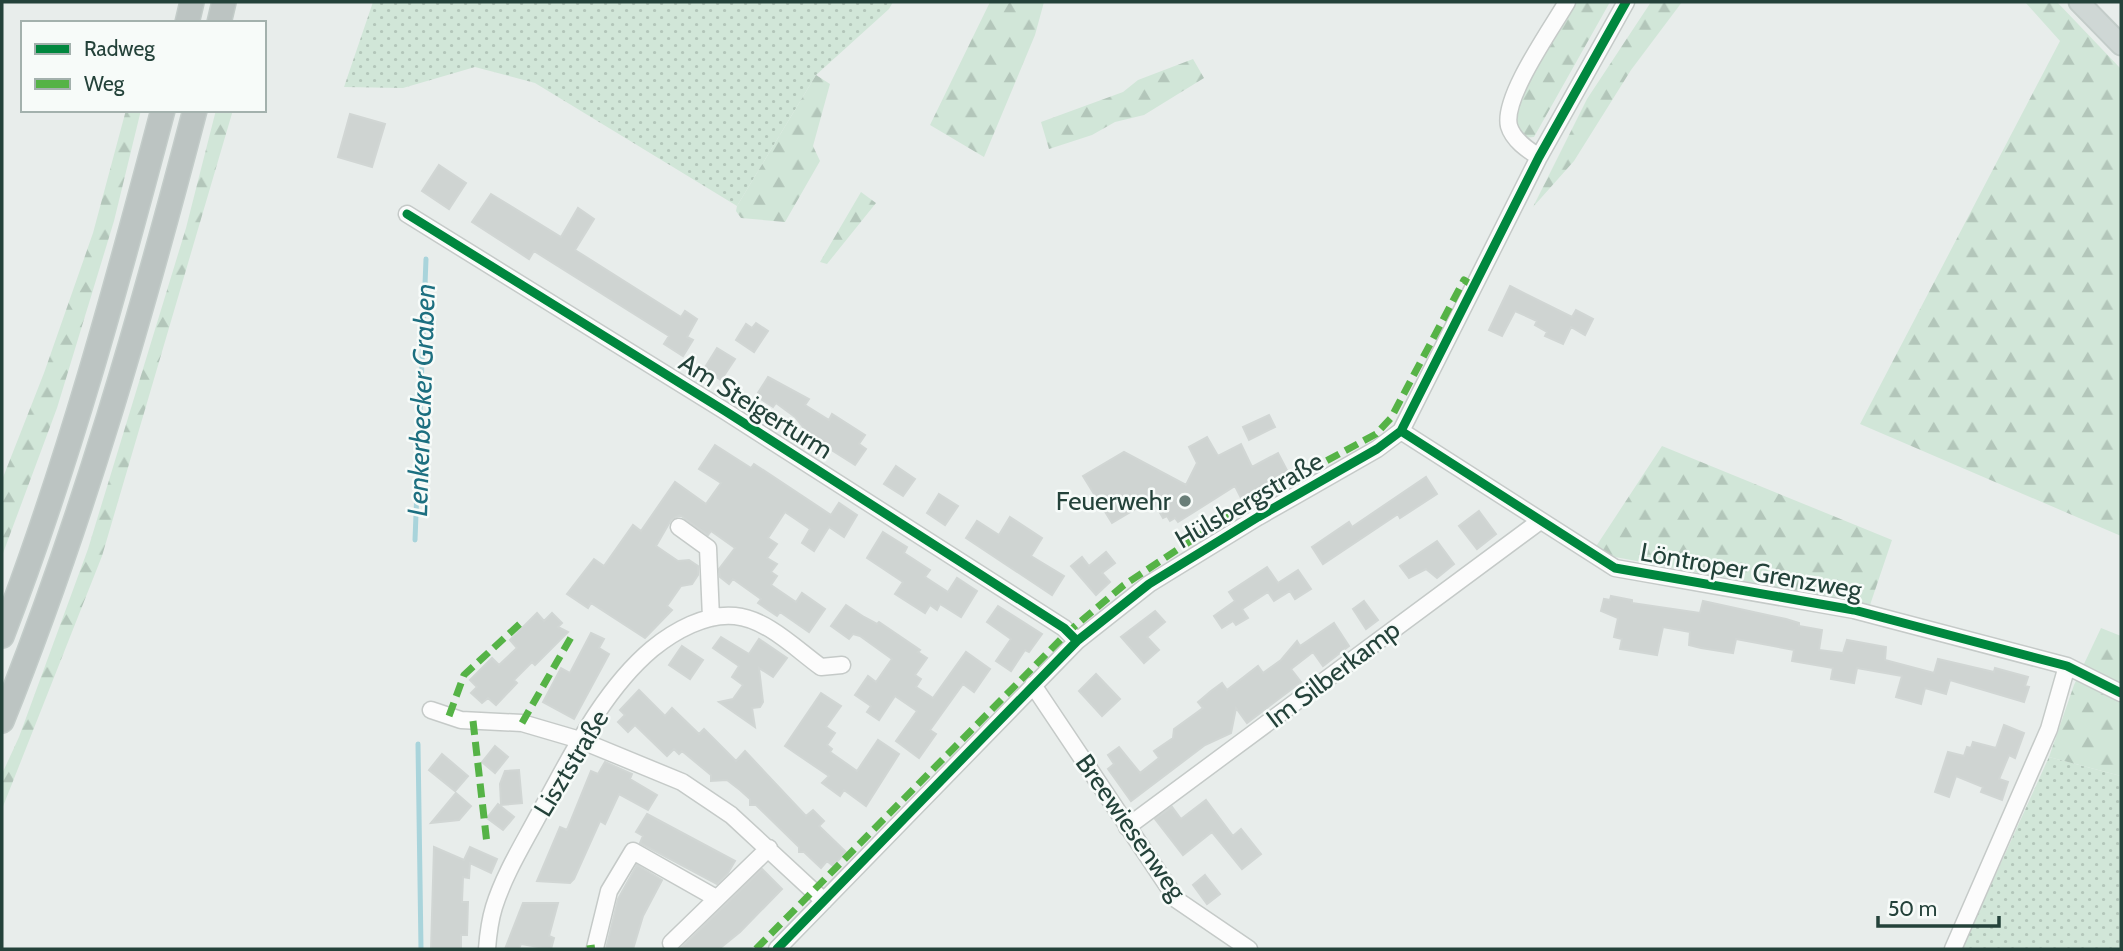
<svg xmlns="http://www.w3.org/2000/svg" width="2123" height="951" viewBox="0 0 2123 951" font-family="Cabin,sans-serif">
	<defs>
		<pattern id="grass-dots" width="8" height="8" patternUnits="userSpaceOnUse" patternTransform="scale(1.75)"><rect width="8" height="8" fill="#d1e6d8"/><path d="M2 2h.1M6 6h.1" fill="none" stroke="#b3c6ba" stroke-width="1.8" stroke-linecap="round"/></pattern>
		<pattern id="forest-firs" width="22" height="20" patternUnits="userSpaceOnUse" patternTransform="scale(1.75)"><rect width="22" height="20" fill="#d1e6d8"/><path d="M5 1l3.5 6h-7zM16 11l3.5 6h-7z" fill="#b3c6ba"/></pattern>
	</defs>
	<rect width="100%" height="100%" fill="#e8edeb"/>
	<path fill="url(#grass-dots)" d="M373,2H893L889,9L816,75L737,206L535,83L475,67L403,88L344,87Z
		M2049,757L2121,776V949H1958L1981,907Z"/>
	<path fill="url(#forest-firs)" d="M990,2H1044L1035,35L984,157L930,125Z
		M1573,2H1610L1534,137L1523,138L1516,128L1515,107Z
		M1651,2H1682L1631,70L1574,161L1533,207L1587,99Z
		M2025,2H2057L2121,69V536L1860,424L2060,41Z
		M1193,59L1204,78L1144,115L1115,122L1092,135L1049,149L1041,122L1123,92L1138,80Z
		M816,75L830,84L813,146L820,161L785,222L741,218L736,211L737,206Z
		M126,110H141L114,221L57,408L2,556V480L44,373L93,233Z
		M216,110H233L102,556L2,809V774L19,737L88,549L186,228Z
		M861,192L876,203L827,264L820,262Z
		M1662,446L1892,540L1870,605L1615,557L1595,548Z
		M2101,628L2121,636V776L2049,757L2074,685Z"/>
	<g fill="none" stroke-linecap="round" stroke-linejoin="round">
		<path stroke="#a9d4db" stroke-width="5" d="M415,540L426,259
			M418,744L421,949"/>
	</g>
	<path fill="#cfd4d2" stroke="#d1d6d4" stroke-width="2" d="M350,114L385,124L372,167L338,157Z
		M439,165L466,183L449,209L422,191Z
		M491,194L561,237L578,208L594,219L575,250L681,317L685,311L697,319L687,337L693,340L683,356L664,344L669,336L534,251L529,259L472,222Z
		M1510,286L1572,317L1576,310L1593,319L1585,335L1571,327L1563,344L1545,336L1547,332L1535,325L1537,321L1515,311L1502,336L1489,330Z
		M756,323L768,331L754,352L736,340L746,324L752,328Z
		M717,348L735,359L721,380L704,369Z
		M768,377L809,399L805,405L829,420L832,414L865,435L859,444L866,449L855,465L811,437L795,417L776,403L773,407L756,396Z
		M1269,415L1275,427L1249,440L1243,427Z
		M1207,437L1218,456L1241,444L1252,467L1278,453L1289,474L1241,498L1235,486L1178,522L1175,518L1170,521L1167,516L1163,518L1152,499L1112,523L1083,476L1124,452L1186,485L1197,463L1189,447Z
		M715,445L751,468L754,464L831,515L839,503L857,515L844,537L829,527L814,551L802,543L810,529L785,512L768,538L777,544L767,558L777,564L771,572L777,576L771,585L796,602L802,593L825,609L809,632L780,612L777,616L758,603L761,599L733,579L729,584L720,577L719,569L735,548L711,531L708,535L680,515L671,520L656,546L678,561L689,560L698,566V575L692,584L681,586L667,606L672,610L645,638L591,603L588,608L567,594L594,559L604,566L633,525L641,531L675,482L706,504L721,483L699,469Z
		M896,466L915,479L903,496L884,484Z
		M1426,477L1437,494L1400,518L1398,514L1323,564L1312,547L1349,522L1352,527Z
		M939,494L958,506L945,525L927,513Z
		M1479,511L1496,534L1477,549L1459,526Z
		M1010,517L1042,538L1031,556L1064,576L1052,595L966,538L977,521L999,535Z
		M883,532L907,547L904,553L930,570L925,577L948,592L957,578L977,591L961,617L940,604L937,610L930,605L925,613L895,594L903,582L867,558Z
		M1437,541L1454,564L1437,578L1426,569L1409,578L1400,566Z
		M1106,552L1115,563L1102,573L1110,582L1096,595L1071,566L1082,557L1089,566Z
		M1267,567L1278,583L1298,570L1311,589L1295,599L1290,591L1274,601L1268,592L1242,609L1248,618L1236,625L1233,621L1222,628L1214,616L1235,601L1229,592Z
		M1611,596L1632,600V603L1700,613L1703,601L1786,619L1799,623V626L1822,630L1819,650L1843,653L1847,640L1886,647L1885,660L1934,673L1938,659L1994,672L1995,668L2028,677L2025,686L2029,687L2024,702L1950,680L1946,694L1925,688L1921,704L1896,697L1902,676L1857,668L1854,683L1831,679L1833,668L1792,661L1794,650L1736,639L1733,653L1701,648L1689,645L1690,632L1663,627L1657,655L1620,649L1622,639L1614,637L1618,618L1601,611L1604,599L1610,600Z
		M1364,601L1378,620L1366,629L1353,609Z
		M846,605L864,617L877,624L879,622L920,650L918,652L927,658L915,675L921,679L916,687L933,698L966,652L990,669L974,692L963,684L930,730L936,734L919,758L896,741L917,711L895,696L879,720L867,712L871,706L855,695L868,676L876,682L892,659L860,636L853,634L849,639L831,626Z
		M998,606L1042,634L1029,652L1025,650L1011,671L996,661L1011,639L987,622Z
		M1155,611L1165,622L1147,637L1159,650L1144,663L1121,637Z
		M537,613L544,621L552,613L562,623L558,627L568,632L535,665L532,662L514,680L517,683L496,705L488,698L482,703L471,693L477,687L470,680L492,658L499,665L517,648L510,640Z
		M1334,623L1349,646L1323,666L1313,652L1291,669L1301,682L1247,723L1236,708L1231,733L1205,745L1131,801L1108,769L1114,764L1108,755L1119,747L1140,773L1159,758L1154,751L1173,738L1174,729L1203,708L1198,702L1211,691L1222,683L1227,690L1258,666L1263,673L1281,660L1297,641L1300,646Z
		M591,633L604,639L599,648L609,654L574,719L543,702L561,668L570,673Z
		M721,637L749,654L759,639L787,658L773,677L759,668L763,702L760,707L752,708L755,727L719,702L733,699L743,685L732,677L739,666L713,648Z
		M682,646L703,660L690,679L669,665Z
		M1096,674L1120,699L1102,716L1079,691Z
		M639,690L665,716L672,708L699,734L704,729L736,761L745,751L806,816L813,810L824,821L819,826L846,852L833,866L827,861L821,868L804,852H799V847L756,805H750V799L740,790L727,780L711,781V775L682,751L679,754L674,749L667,756L635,725L628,732L618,722L625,715L620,710Z
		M821,693L841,706L826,727L835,733L827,745L832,749L830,752L857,771L878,740L899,754L866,806L844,790L840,796L822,783L829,776L785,746Z
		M2004,725L2024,733L2015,758L2009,755L1999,779L2008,782L2002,800L1981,792L1983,787L1956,776L1949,797L1935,792L1948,752L1964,756L1967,747L1971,748L1973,742L1996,748Z
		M495,746L508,757L495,773L482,762Z
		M442,754L468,776L455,791L429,770Z
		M605,762L632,774L630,779L657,795L648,810L619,794L605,824L600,821L574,879L570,883L537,881L560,827L567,830L591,771L598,774Z
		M519,770L522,803L501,805L500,784L505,771Z
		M456,793L471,806L459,820L431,823Z
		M1206,800L1233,836L1241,829L1261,854L1242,869L1212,832L1183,855L1155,819L1172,807L1181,819Z
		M498,804L514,817L503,830L487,818Z
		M647,814L735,861L728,873L717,884L640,843L643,836L636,832Z
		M434,847L464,860L470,847L497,859L491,873L470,863L469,878L463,877L462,902H468L467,935H461V949H431Z
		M637,865L662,880L643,916L633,949H606L618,899Z
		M762,869L782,889L740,932L719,949H680Z
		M1205,875L1220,894L1207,904L1193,885Z
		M523,903H558L549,936L554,938L551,949L521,944L519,949H505Z"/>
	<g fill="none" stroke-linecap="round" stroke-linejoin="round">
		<g stroke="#c5cac8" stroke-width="19">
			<path id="minor" d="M1539,157C1528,150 1513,140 1509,126C1502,98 1552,28 1567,2
				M407,214L725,411L1064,628L1077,641
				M1401,431L1615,568L1854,610L2067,666L2121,693
				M679,527L708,548L711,618
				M1033,685L1177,900L1249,949
				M431,710L461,720L522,723L580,740L682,782L731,815L824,901
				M1127,827L1540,521
				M671,943L769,848
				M595,948L609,891L633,851L716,898
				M487,949C488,936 490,920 494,907C504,875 522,846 538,816C570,759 601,692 652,649C674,631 706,613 735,616C767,619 796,649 821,667L842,665
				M777,949L1077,641L1149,584L1258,517L1377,449L1401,431L1539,157L1626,2
				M1953,949L2049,729L2067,666"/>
		</g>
		<g stroke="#c3ccc9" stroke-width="23">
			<path id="major" d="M2079,2L2121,45"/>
		</g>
		<g stroke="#c3ccc9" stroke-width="26">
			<path id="highway" d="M187,23L192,2
				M219,23L224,2
				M2,636C68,465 116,288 163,110
				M2,721C82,522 141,317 195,110"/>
		</g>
		<use href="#minor" stroke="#fcfcfc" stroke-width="16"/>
		<use href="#major" stroke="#cfd7d5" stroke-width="19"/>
		<use href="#highway" stroke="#bcc4c2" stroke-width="23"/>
		<path stroke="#55b346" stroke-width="7" stroke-dasharray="14 7" stroke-linecap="butt" d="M449,716L464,675L524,620
			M473,721L487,844
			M522,723L574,632
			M587,949L595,948
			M756,949L1068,632L1124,585L1245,505L1376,434L1391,418L1464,280L1475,287"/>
		<g stroke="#f7fbf9" stroke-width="13">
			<path id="cycleway" d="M407,214L725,411L1064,628L1077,641
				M1401,431L1615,568L1854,610L2067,666L2121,693
				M777,949L1077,641L1149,584L1258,517L1377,449L1401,431L1539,157L1626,2"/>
		</g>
		<use href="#cycleway" stroke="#00873e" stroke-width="9"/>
	</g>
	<circle fill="#697e78" stroke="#f7fbf9" stroke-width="2.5" cx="1185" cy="501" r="7"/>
	<g text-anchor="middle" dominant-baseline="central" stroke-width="5" stroke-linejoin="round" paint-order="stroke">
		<g font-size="26" fill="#24423a" stroke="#f7fbf9">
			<text transform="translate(756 406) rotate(32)">Am Steigerturm</text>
			<text transform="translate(1249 500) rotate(-30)">Hülsbergstraße</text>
			<text transform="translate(1751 571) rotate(10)">Löntroper Grenzweg</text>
			<text transform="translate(1333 674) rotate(-37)">Im Silberkamp</text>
			<text transform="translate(571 763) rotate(-59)">Lisztstraße</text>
			<text transform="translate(1131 827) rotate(55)">Breewiesenweg</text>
		</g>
		<g font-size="26" fill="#24423a" stroke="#f7fbf9" text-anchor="end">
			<text x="1171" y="501">Feuerwehr</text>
		</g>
		<g font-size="28" font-style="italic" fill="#1c6f80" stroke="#f7fbf9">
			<text transform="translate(421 400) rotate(-88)">Lenkerbecker Graben</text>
		</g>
	</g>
	<rect width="2123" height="951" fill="none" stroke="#24423a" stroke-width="7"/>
	<rect x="21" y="21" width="245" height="91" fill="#f7fbf9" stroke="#a3b1ad" stroke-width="2"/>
	<rect x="35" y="44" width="35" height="10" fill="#00873e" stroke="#a3b1ad" stroke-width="2"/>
	<text x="84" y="56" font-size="21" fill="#24423a">Radweg</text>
	<rect x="35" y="79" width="35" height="10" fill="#55b346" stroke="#a3b1ad" stroke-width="2"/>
	<text x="84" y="91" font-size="21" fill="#24423a">Weg</text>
	<path d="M1878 916v10h121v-10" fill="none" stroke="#24423a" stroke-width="3.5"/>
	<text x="1888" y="916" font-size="21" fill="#24423a" stroke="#f7fbf9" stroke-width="5" paint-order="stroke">50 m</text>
</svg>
